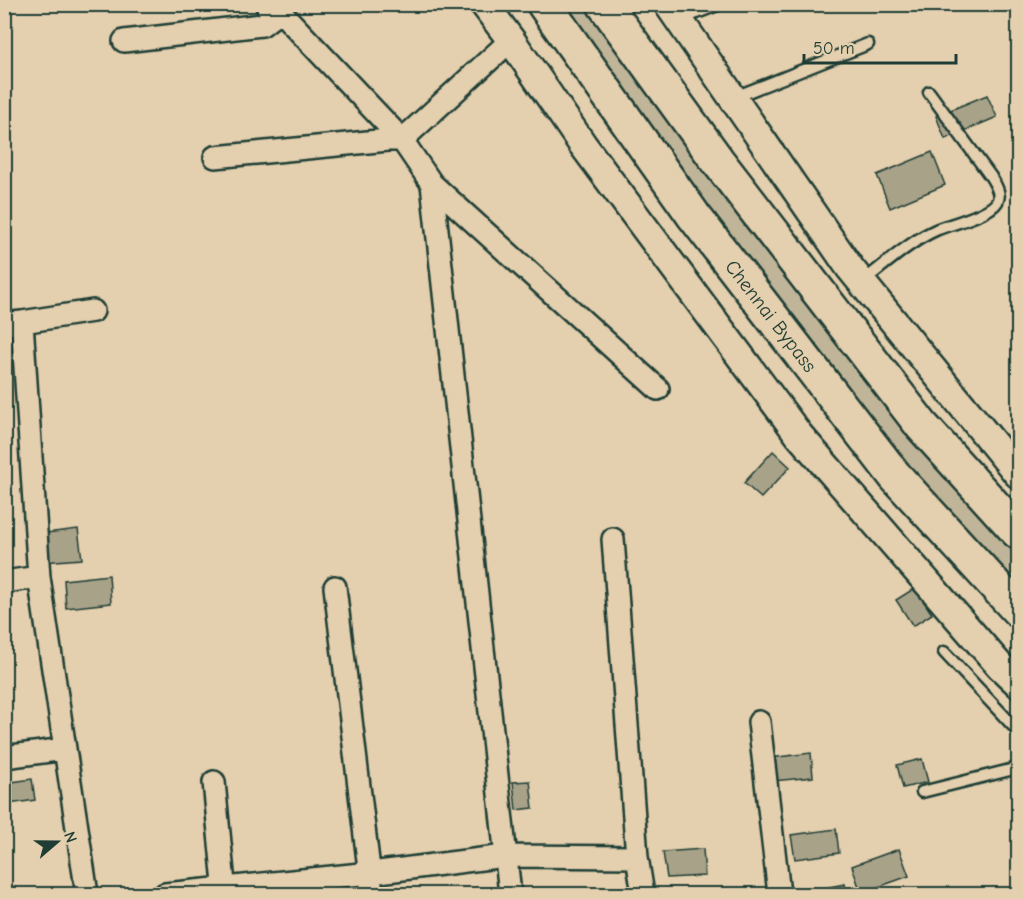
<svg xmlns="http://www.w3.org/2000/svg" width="1023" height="899" viewBox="0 0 1023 899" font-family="'Comic Neue',sans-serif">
	<rect width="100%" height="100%" fill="#e4cfae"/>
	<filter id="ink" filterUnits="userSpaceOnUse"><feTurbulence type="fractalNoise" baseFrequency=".0167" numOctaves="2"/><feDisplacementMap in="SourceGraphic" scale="12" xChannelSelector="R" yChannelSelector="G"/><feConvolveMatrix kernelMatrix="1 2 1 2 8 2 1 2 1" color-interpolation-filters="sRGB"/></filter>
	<g filter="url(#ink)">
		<path fill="#c0b598" stroke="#707966" stroke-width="1.5" d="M556,5H590L919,439L1018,552V596L813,352Z"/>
		<path fill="#a8a289" stroke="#1f3d34" stroke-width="1.5" d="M987,95L997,117L945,139L936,116Z
			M932,152L945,185L890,208L877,175Z
			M773,451L790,467L761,498L744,483Z
			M78,529L82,559L42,562L38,534Z
			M109,575L111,603L66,608L64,580Z
			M915,588L932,614L913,626L896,600Z
			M811,753L813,777L773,781L770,758Z
			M922,759L928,782L903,788L897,765Z
			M32,779L35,800L9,804L5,783Z
			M530,781L533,808L516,810L513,782Z
			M836,829L839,853L795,859L791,835Z
			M703,849L705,876L667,878L663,852Z
			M899,849L909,876L861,893L852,866Z
			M845,884L847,894H804L803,892Z"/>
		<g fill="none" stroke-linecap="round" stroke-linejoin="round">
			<g stroke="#1f3d34" stroke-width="15">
				<path id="service" d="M681,19L720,4
					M735,97L868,44
					M862,282C886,264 910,241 938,229C952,224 990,214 997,202C1002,194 995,184 991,177L929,92
					M944,652L1018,731
					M922,792L1018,768"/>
			</g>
			<g stroke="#1f3d34" stroke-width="26">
				<path id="minor" d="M281,12L402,140
					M124,41L262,25L271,18L270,10L266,4
					M215,157L388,140H402
					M432,184L658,389
					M22,322L93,311
					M4,324L22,322L39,577L87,894
					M613,539L637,857L643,894
					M4,582L39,577
					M335,587L372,894
					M759,722L779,894
					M4,757L65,749
					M214,782L225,894
					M165,894L371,873L505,856L637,857
					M510,894L432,184L402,140L511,40"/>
			</g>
			<g stroke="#1f3d34" stroke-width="32">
				<path id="tertiary" d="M484,4L511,40L583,145L799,435L1000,666L1018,683
					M668,4L850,268L1018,474"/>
			</g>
			<g stroke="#1f3d34" stroke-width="38">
				<g id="trunk">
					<path id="s1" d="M544,4L694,216L895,476L1018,610"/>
					<path d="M604,4L717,160L922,426L1018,532"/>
				</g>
			</g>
			<use href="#service" stroke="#e4cfae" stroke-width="10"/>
			<use href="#minor" stroke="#e4cfae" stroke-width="21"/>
			<use href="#tertiary" stroke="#e4cfae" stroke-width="27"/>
			<use href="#trunk" stroke="#e4cfae" stroke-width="33"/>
		</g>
	</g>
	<g text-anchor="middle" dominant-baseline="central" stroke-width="6" stroke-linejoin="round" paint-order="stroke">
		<g font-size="20" fill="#1f3d34" stroke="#e4cfae">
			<text stroke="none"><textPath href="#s1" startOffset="386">Chennai Bypass</textPath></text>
		</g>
	</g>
	<rect width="1023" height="899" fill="none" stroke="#e4cfae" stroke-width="24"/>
	<rect x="12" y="12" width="999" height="875" fill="none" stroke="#1f3d34" stroke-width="2" filter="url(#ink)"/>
	<g transform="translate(57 842) rotate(70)" stroke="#e4cfae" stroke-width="4.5" paint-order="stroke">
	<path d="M0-4.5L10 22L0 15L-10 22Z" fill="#1f3d34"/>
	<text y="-9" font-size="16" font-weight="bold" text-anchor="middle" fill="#1f3d34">N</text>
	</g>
	<path d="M804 54v9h152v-9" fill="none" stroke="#1f3d34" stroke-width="3"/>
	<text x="813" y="54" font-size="18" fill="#1f3d34" stroke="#e4cfae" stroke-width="4.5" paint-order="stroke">50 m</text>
</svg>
